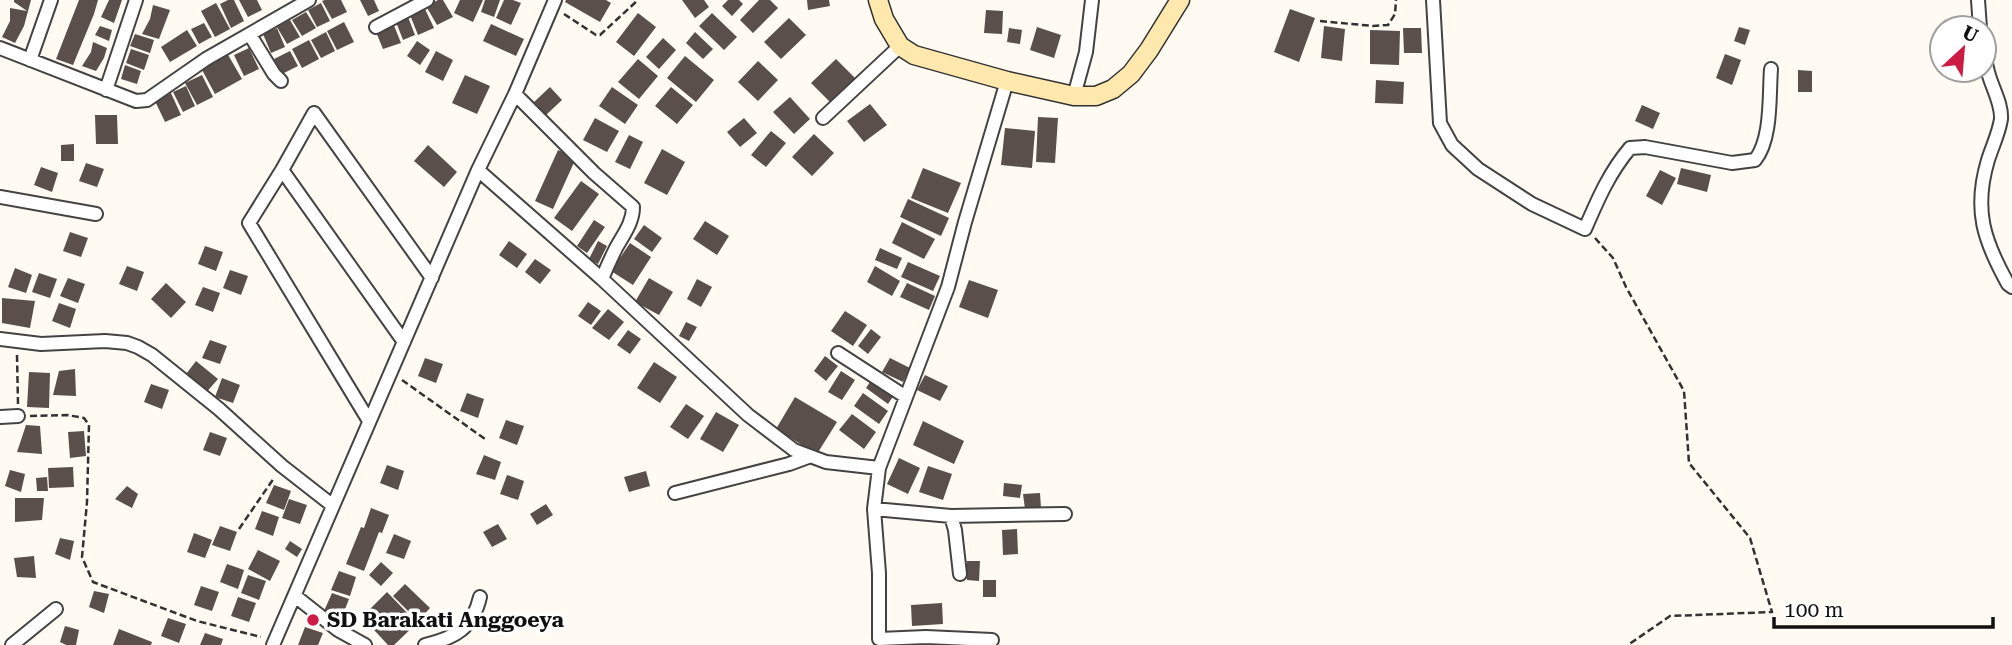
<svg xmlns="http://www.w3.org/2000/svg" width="2012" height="645" viewBox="0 0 2012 645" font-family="'Roboto Serif',serif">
	<rect width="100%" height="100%" fill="#fffbf3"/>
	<path fill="#5a4f4b" d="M14,0H31L24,26L15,43L2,37L10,21V8L27,11L14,2Z
		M79,0H98L94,14L73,65L56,59Z
		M109,0H122L114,23L101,17Z
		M228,0H234L244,21L231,28L220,4Z
		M239,0H257L262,10L248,17Z
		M325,0H341L347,12L332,19L322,1Z
		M360,0H374L379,11L368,16Z
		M438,0H443L453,17L437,25L426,6Z
		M460,0H483L473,22L454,13Z
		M485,0H500L494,17L481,12Z
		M504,0H513L521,3L511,25L496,18Z
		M566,0H606L611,3L600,22L565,2Z
		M682,0H704L709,7L695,18Z
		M728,0H739L743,4L732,16L722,6Z
		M759,0H770L778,8L753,33L740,20Z
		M807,0H829L830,6L808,10Z
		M216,3L230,29L215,37L201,11Z
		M321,3L330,21L317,27L308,10Z
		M153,5L170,10L159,39L142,34L150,19Z
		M425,9L434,28L418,35L410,15Z
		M1290,9L1315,18L1299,62L1274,52Z
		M986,10L1003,11L1002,34L984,33Z
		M306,12L316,28L302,36L292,20Z
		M638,13L656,27L634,56L616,42Z
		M712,13L737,37L724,50L699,26Z
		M408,17L415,35L403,40L396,22Z
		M789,18L806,35L781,59L764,42Z
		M290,20L300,37L287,44L277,27Z
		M344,22L354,42L337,50L327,31Z
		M204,23L212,37L199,44L191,29Z
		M393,23L401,43L383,49L376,32Z
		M491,24L524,39L516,56L483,41Z
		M100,26L112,30L109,41L95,35Z
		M1324,26L1345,29L1342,61L1321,58Z
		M1037,27L1061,35L1054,58L1030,50Z
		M1739,27L1750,30L1745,45L1734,41Z
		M277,28L285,47L271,53L263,34Z
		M1009,28L1022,30L1020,44L1007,42Z
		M1403,28H1421L1422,53H1404Z
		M187,30L197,46L170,62L161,47Z
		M1370,30L1400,31L1399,65L1370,64Z
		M326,32L335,51L321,58L311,40Z
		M695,32L713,49L703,59L686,43Z
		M135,34L154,40L150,53L130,46Z
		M663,38L676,50L659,69L646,57Z
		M309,40L319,59L302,68L292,49Z
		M417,41L430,50L420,65L407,56Z
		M93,42L107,48L104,58L96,71L82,66L91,52Z
		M249,48L259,69L244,76L234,55Z
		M131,49L149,55L144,70L126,63Z
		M290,51L298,66L282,74L274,59Z
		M436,51L453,60L443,81L425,72Z
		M227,53L242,79L215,94L201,68Z
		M1725,54L1741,60L1732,85L1716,78Z
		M685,56L714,80L696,102L667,78Z
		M638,59L658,76L639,99L618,82Z
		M836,59L856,79L831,103L811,83Z
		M758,61L778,80L758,101L738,82Z
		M125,65L141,71L137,84L121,79Z
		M1798,70L1812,71V92H1798Z
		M202,75L213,97L197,105L185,83Z
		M465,75L490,86L477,114L452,103Z
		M1376,80L1404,82L1403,104L1375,103Z
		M186,86L195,106L183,112L173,92Z
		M550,87L562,100L546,115L534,102Z
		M612,87L638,105L625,124L599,106Z
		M671,87L693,105L677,124L655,106Z
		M171,93L181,115L165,122L155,101Z
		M790,97L810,119L794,134L773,112Z
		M870,104L887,125L864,142L847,121Z
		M1642,105L1660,113L1653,129L1635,121Z
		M95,115H117L118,144H96Z
		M1038,117L1058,118L1055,163L1036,162Z
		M595,118L619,131L607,152L583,140Z
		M744,118L757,133L740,147L727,132Z
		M1005,128L1035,131L1032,168L1001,165Z
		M771,131L786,143L766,167L751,155Z
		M814,134L834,153L812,176L792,157Z
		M629,135L643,142L630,169L615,162Z
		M74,144V161H61V145Z
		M428,145L457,172L444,187L414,161Z
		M662,149L685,162L667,195L644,183Z
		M558,150L576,158L553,209L535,201Z
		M86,163L104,169L97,187L79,181Z
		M41,167L58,173L52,192L34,185Z
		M923,168L961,183L948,213L911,198Z
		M1681,168L1711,175L1707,192L1677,184Z
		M1660,170L1676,178L1662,205L1646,196Z
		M581,181L599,194L572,231L554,218Z
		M908,199L949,218L941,236L900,217Z
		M594,220L605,227L587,253L577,246Z
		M705,221L729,236L717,255L693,239Z
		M902,222L935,239L924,259L892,243Z
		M644,225L662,238L652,252L634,239Z
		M70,232L88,238L81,257L63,251Z
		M509,241L527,254L517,268L499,255Z
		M598,241L607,246L598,264L589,259Z
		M630,243L651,257L633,285L611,271Z
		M205,246L223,252L216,271L198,264Z
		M880,248L902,258L897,269L875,260Z
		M535,259L551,270L540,284L525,272Z
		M908,262L940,276L933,291L901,277Z
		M127,266L144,272L137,291L119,284Z
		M875,266L900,281L892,296L867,282Z
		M15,268L32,275L26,293L8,287Z
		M230,270L248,276L241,295L223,288Z
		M39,273L57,279L50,298L32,292Z
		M68,278L85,284L78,303L60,296Z
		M649,278L673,292L659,315L635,302Z
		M697,279L712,287L701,307L687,299Z
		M969,280L998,290L988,318L959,307Z
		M166,283L186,302L171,318L151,299Z
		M907,283L935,296L929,310L900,297Z
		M203,287L220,293L213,312L195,305Z
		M2,298L35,301L30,328L2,323Z
		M588,302L601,311L591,325L578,316Z
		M59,303L76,309L70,328L52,321Z
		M608,309L624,322L609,340L592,328Z
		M845,311L867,325L853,346L831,331Z
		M686,322L697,327L689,341L679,336Z
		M871,329L881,337L868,354L858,346Z
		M628,330L641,339L630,354L617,345Z
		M210,340L227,346L220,364L202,358Z
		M825,356L838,366L826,381L814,371Z
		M425,358L443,364L436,383L418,376Z
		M890,358L910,368L903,382L882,372Z
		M196,361L218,379L204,395L183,378Z
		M654,362L677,377L660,403L637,388Z
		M75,369L76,396L53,395L59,371Z
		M841,371L855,380L842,400L828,392Z
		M29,372L50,373L49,408L27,407Z
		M925,375L948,386L940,401L917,390Z
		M222,378L240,385L233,403L215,397Z
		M872,379L894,395L888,404L866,388Z
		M151,384L169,390L162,409L144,402Z
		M467,393L484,399L478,418L460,411Z
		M863,393L888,411L879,424L854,406Z
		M795,397L837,422L817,454L776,429Z
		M686,404L704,416L688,439L670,427Z
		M716,412L739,425L723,452L700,439Z
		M852,414L876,432L864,449L839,430Z
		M506,420L524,426L517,445L499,438Z
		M923,421L964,441L954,464L913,445Z
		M26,425L40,426L42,454L17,452Z
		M84,431L86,456L70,458L68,432Z
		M210,432L227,438L220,456L203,450Z
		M484,455L501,462L495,480L476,474Z
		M899,458L920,468L908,494L887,484Z
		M387,465L404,471L398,490L380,483Z
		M928,466L952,474L943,500L919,492Z
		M73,467L74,487L49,488L48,468Z
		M10,470L25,474L21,492L5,486Z
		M646,471L650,486L629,492L624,477Z
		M507,475L524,481L518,500L500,494Z
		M47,477L48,491H37L36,478Z
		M1004,483L1022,485L1020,498L1003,496Z
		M274,485L291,491L284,510L266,503Z
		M127,486L138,494L132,508L115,499Z
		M1040,493L1041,508L1025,509L1023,494Z
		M15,498H44L42,520L15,522Z
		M289,499L307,505L300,524L282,518Z
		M546,504L553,515L537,525L530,514Z
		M371,508L389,515L382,533L379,532L364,571L346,564L361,527L364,528Z
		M262,511L279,517L273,536L255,529Z
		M498,524L507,539L492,547L483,532Z
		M220,526L237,532L230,551L212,545Z
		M1017,529L1018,554L1003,555L1002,530Z
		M194,533L212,540L205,558L187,552Z
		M394,534L411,541L404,559L386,553Z
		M60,538L74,541L70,560L55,554Z
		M290,541L302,549L297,557L285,549Z
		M258,550L280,561L270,581L248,569Z
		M34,556L36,578L17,577L14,558Z
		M967,561H980L979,581L967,580Z
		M381,562L393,573L381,586L369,575Z
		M227,564L244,570L238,589L220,582Z
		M339,571L356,577L350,596L331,590Z
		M248,575L266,581L259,600L241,593Z
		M983,580H996V597H983Z
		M405,584L430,608L418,621L393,596Z
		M201,586L219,592L212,611L194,605Z
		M94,591L109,594L104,613L89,607Z
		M387,592L417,623L394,645H388L362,617Z
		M332,593L349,599L342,617L324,611Z
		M238,597L256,603L249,622L231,616Z
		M942,603L943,624L912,626L911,605Z
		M168,618L186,624L179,643L161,636Z
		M65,626L79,630L76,645H66L60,642Z
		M305,627L323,633L318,645H298Z
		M119,629L152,642L151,645H113Z
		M205,633L223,639L221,645H200Z"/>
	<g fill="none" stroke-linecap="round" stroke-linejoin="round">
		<g stroke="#434343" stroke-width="16">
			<path id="street" d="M1433,0L1440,123L1452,145L1478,169L1532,204L1585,229C1598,199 1609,173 1630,148L1645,147L1732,163L1755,160C1772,139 1769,96 1771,69
				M1978,0L1980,28
				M376,27L427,0
				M250,35L274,74L281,81
				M0,48L136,101L147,100L206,59L309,0
				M1984,51C1985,58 1986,65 1988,72C1992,88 2002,103 2001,119C1999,133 1992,147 1988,160C1973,210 1984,241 2008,284L2012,287
				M30,60L51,0
				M106,90L136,0
				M515,94L594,173L633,207C633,223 623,235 616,248C611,258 606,269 602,279
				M1074,96L1086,52L1092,0
				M823,118L900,46
				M282,170L404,342
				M478,170L602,279L748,415L794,450L826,462L879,468L948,287L965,222L1007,81
				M0,197L96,214
				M0,339L41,344L105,341L127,343L138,347L152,355L219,409L282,466L332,505
				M838,353L906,397
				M0,417L18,416
				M369,421L249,223L282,170L314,113L432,278
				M879,468L874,509L879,573V639L926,637L992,640
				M675,493L789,464L808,457
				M874,509L951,516L1065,514
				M951,516L955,530L960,574
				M295,596L338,630L365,645
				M12,645L56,609
				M273,645L478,170L515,94L555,0
				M425,645C455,638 473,628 480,597"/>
		</g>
		<g stroke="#323232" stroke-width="21">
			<path id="secondary" d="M878,0L884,19L900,46L914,55L1007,81L1074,96H1096L1113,89L1131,74L1149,50L1180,0"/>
		</g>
		<path stroke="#323232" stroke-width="2.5" stroke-dasharray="7 3.5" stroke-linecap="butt" d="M564,14L596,35H600L638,0
			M1320,21L1373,26L1388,25L1395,14L1396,0
			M1595,238L1613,258L1626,287L1684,391L1689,463L1750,538L1772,612L1670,616L1628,645
			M17,355L18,404
			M402,380L485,439
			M30,416L67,415L84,418L89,425L87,502L82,557L93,582L197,621L261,637
			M239,529L274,478"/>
		<use href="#street" stroke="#fff" stroke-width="12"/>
		<use href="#secondary" stroke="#ffe8ae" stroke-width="18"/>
	</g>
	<circle fill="#cc1c44" stroke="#fff" stroke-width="2.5" cx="313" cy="620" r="7"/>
	<g text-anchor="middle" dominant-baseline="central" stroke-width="7" stroke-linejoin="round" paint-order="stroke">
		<g font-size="21" font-weight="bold" fill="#101010" stroke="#fff" text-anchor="start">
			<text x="327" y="620">SD Barakati Anggoeya</text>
		</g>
	</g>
	<g transform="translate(1963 49) rotate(26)"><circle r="33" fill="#ffffff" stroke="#9f9f9f" stroke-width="2"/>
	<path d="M0-5L12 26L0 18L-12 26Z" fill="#cc1c44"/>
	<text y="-10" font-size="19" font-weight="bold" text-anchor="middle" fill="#101010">U</text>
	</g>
	<path d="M1774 617v10h219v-10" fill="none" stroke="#101010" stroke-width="3.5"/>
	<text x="1784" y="617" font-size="21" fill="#101010" stroke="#ffffff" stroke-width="5" paint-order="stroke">100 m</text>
</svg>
